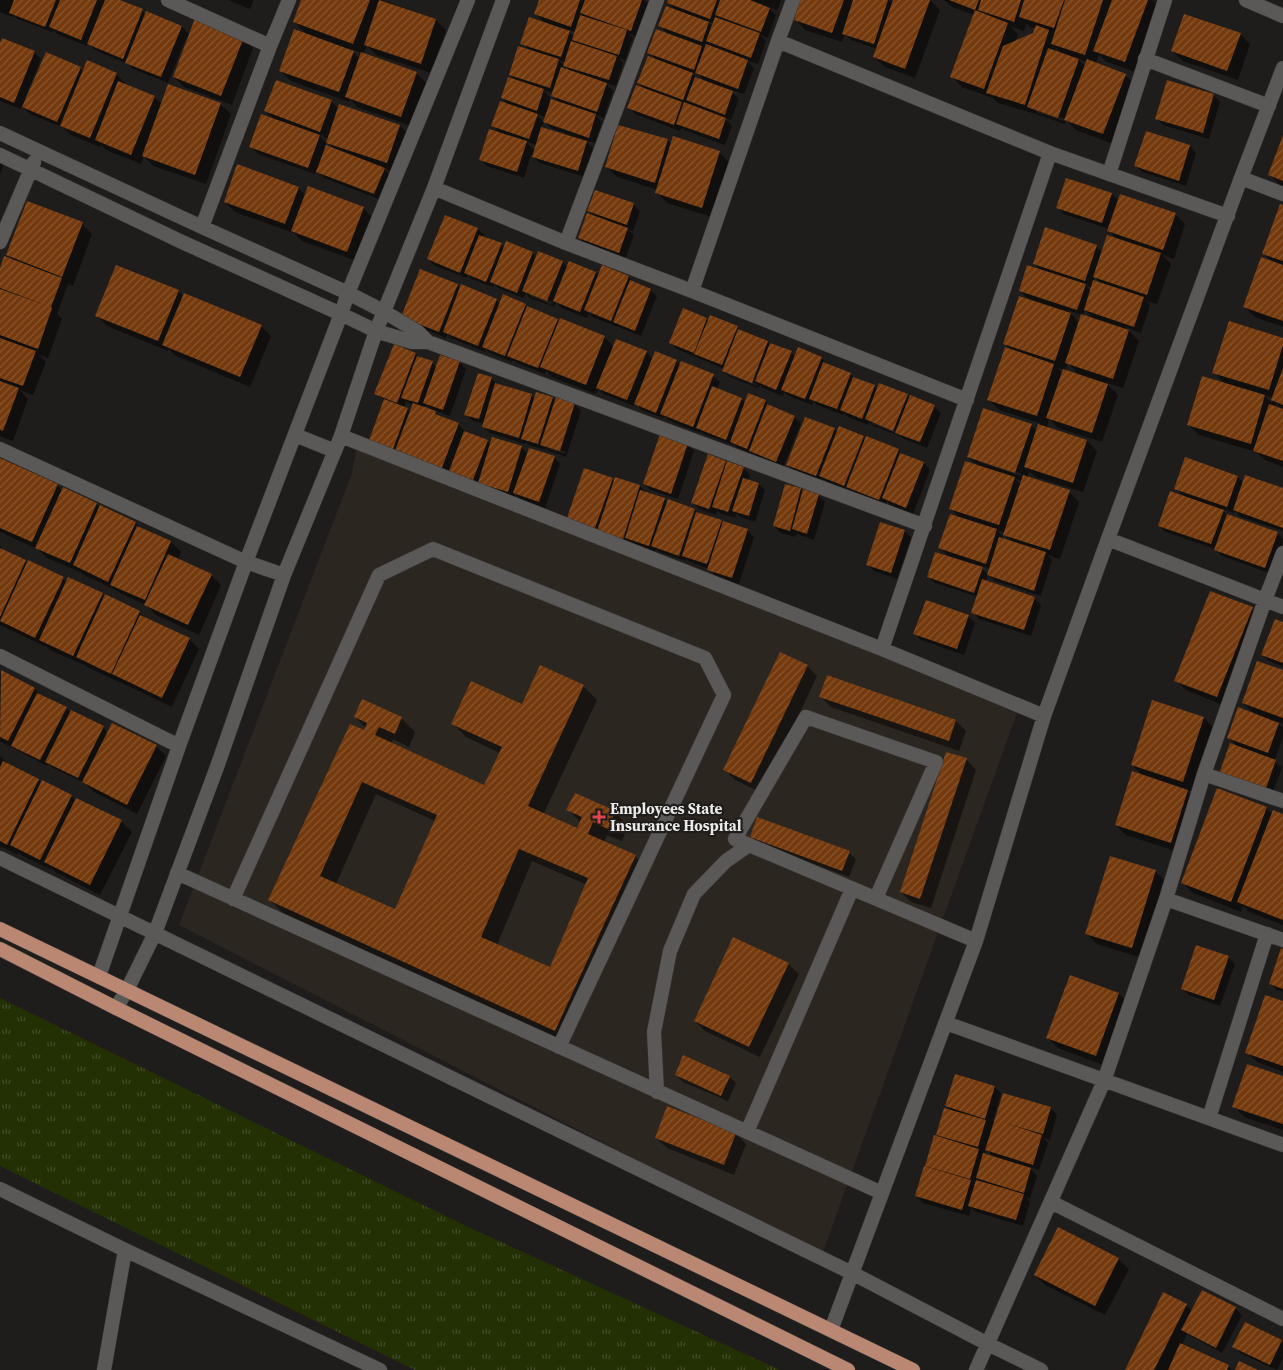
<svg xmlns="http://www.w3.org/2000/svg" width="1283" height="1370" viewBox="0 0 1283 1370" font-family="'Source Serif 4',serif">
	<defs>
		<pattern id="park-tufts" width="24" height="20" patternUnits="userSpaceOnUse" patternTransform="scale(1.25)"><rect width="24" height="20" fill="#233003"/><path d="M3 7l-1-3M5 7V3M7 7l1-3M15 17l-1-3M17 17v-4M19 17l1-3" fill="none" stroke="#434e28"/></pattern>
		<pattern id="building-hatch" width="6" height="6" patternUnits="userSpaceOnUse" patternTransform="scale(1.25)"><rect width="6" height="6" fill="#74390d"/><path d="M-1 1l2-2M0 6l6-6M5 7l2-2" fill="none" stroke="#885630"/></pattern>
	</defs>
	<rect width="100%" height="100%" fill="#1f1d1b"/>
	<path fill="#2c2620" d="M357,447L1018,710L822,1255L179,925L352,473Z"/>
	<path fill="url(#park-tufts)" d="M0,998L464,1225L780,1370H415L0,1166Z"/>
	<path fill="#0007" fill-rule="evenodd" d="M0,0H116L142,10L146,15L182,27L190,35L243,38L253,48L232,105L184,87L174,77L188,39L186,38L168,83L133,69L128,64L95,50L88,44L87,46L57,34L53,30L52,32L18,19L14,16L13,17L0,12Z
		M228,0H254L250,9Z
		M302,0H382L436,20L446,30L431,73L376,55L367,46L363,54L416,73L426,83L411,126L357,107L350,99L349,102L291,81L280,70L308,36L294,21ZM350,49L362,53L360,59Z
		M540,0H644L649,4L637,37L628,33L633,38L625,60L618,58L623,63L616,86L605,83L613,91L604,118L595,115L602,122L595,143L584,140L593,148L585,177L540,163L531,155L524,178L487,166L480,159L501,134L493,126L510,106L502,98L517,81L510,75L530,51L522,43L546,24L536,14ZM566,29L576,32L574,37ZM558,60L566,62L565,66ZM566,66L572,72L565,70ZM543,90L554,93L553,96L560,104L549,100L550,97ZM536,114L546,117L544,121L551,128L565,133L564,135L541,128L544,122ZM525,141L536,145L535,151Z
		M669,0H781L777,10L768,7L776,15L768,38L760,35L766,41L758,64L746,60L754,68L744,94L729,89L739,99L731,120L724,118L732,126L725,145L684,130L682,128L680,131L635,114L629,107L647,91L639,83L657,61L649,52L668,34L660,26L677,11L668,3ZM707,21L714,23L713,27ZM691,72L699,75L707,83L699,80Z
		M802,0H890L893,4L895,0H930L940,10L915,78L885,67L874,57L877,49L851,40L845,35L842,42L805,30L795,19Z
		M944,0H1152L1159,7L1135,72L1105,61L1099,54L1096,64L1125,75L1135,85L1113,144L1076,130L1066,120L1065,124L1036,114L998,103L993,98L962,87L952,77L974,15L952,7ZM1027,23L1030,27L1036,28L1034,34L1015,42L1018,34L1010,26L1024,31ZM1056,48L1062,54L1055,51ZM1078,59L1087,62L1085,66ZM1038,110L1065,119L1064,121L1036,112Z
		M1240,34L1250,44L1238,80L1183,61L1172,51Z
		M0,39L2,41L34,52L41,59L25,98L28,99L80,68L84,72L116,74L127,85L154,97L162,104H220L231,114L206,184L153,166L144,156L141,164L106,150L101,145L100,147L71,135L64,128L30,114L22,106L21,109L0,101Z
		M1214,95L1220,102L1209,139L1163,125L1156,118Z
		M331,101L339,109L400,126L410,136L397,173L383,168L390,175L381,200L324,178L316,170L315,174L258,154L251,147L275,121L266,111ZM318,134L329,139L328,142L335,150L325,146L326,143Z
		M1283,137V188L1270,175Z
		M667,140L672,145L719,152L729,162L712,217L667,203L657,193L658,190L617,177L607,167Z
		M1190,146L1196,153L1186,186L1142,172L1136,166Z
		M0,162L3,166L0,174Z
		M1066,179L1112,194L1119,201L1175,214L1185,224L1174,259L1162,255L1171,264L1157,304L1146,301L1150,305L1141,333L1125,327L1139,341L1123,388L1105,382L1118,395L1102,442L1058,428L1049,419L1047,428L1087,441L1097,451L1083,492L1035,477L1029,471L1027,478L1069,492L1079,502L1060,559L1047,555L1052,560L1041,596L995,581L988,575L986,582L1034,598L1041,605L1031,636L979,619L973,613L978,597L935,583L928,577L950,558L940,548L961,519L950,508L978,466L968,457L1031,425L1037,431L1040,423L999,410L989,400L1011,350L1004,344L1030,301L1020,291L1041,270L1034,264L1096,246L1102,252L1118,240L1109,231V229L1064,214L1057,207ZM1095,277L1101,284L1093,281ZM1085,285L1092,288L1091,291ZM1067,310L1082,315L1080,323ZM1085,310L1095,320L1083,316ZM1068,363L1080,376L1065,371ZM1057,368L1064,370L1062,373ZM979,460L1022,474L1021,476L979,462ZM1015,479L1022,481L1021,485ZM997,530L1005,533V534L1013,543L1003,539V537ZM979,565L990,569L988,575Z
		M298,188L306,195L363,208L373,218L357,261L302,241L294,233L235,212L225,202Z
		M633,204L640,211L633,231L627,229L634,235L625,259L586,244L579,238L595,217L589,211Z
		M1283,207V327L1255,317L1245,307L1273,263L1264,254Z
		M445,216L478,229L484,235V238L501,244L504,248L532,253L537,257L562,262L568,268L595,273L599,276L603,267L629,277L635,284L650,290L657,296L641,336L621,328L618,326V327L592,317L589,313L587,318L561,308L556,302L554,307L530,298L526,293L523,298L498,288L494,284L493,287L472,279L468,275L467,278L435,266L428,259ZM530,293L553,302L552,305L530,296Z
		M82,224L92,234L73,286L68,284L57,314L62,319L48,358L39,355L46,362L33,395L20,390L28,399L13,441L0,436V272L15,262L8,255Z
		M420,271L457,285L461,289L496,300L500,304L525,305L529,309L557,320L560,322L604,337L614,347L646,352L653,360L676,361L680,365L713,376L720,382L717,389L741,399L746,403L765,401L772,408L794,417L801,423L783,468L738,448L733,444V445L704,434L701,431L700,433L668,420L664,416L663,418L642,410L635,403L634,406L604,394L598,389L596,394L552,377L546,371L545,374L515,362L513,360L512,362L490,353L486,349L485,352L451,338L447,334L446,338L409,323Z
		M178,291L184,297L261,326L271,336L250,387L174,355L169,349L168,351L107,326L97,316Z
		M684,309L707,319L709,321L737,327L741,331L768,342L771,345L791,352L795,357L821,358L828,365L850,374L854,378L874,386L878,390L907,395L910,398L934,406L941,413L927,448L904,439L900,436L873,426L869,422L868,425L848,417L844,413L843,415L817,405L813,401L812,405L789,396L784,392L783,396L763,388L760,385L758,388L730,377L723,371L724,369L677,349L671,343ZM729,372L758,384L757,386L729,375ZM872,421L899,432V434L872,424Z
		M1283,339V467L1265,460L1256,452L1199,435L1189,425L1225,384L1214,372ZM1264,395L1273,398L1272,403ZM1276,403L1282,410L1275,407Z
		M416,354L420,358L432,363L437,367L459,362L466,369L450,416L433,410L440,418L458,424L465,431L464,433L487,441L491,445L521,447L528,454L554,457L560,464L545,508L521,500L515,494L514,498L457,478L450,470L448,476L376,449L385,401L376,393ZM406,401L413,405L411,412L404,408ZM426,404L433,412L424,408Z
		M491,378L499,386L531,396L535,399L552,398L556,401L574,404L581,411L566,457L549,451L545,448V450L529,445L526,442L525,444L490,433L483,426L484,424L473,421L466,414ZM548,446L566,452L565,454L548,449Z
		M834,429L838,433L863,437L866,440L898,450L904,456L924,463L930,470L913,514L890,505L887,501L885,506L854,493L851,490L850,492L827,482L824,479L822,482L794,471L787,464Z
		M687,444L694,451L678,499L651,490L644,484Z
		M0,459L57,485L62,491L96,504L99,507L135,523L142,529L171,542L181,552L178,560L211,575L221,585L199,635L156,615L146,605L122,594L118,591L84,575L80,572L47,558L39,550L0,532Z
		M725,462L727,464L743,468L750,475L748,480L759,484L765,490L755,522L740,517L737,513L735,518L720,513L717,510L716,515L699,509L693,503Z
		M1238,477L1244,483L1283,490V531L1241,517L1235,511L1234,513L1219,508L1227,515L1277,533L1283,539V542L1272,574L1222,556L1215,549L1166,532L1159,526L1186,498L1176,488Z
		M616,478L640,486L646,493L664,500L668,503L695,510L699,514L721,521L724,524L747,530L754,537L739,584L715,576L709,569L690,562L687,559L686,561L659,552L656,549L655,552L633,544L630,542L629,545L575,524L612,479L615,482Z
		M801,490L804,493L818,495L825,502L814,540L800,535L797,533L796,537L781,533L774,526Z
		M880,523L905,531L911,538L897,579L874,571L867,564Z
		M0,545L2,548L1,550L28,563L63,578L67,582L102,594L105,597L139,612L147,620L189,639L199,649L172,707L124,684L122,682L121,683L87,667L84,664V665L50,650L46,646V647L0,625Z
		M1252,609L1262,619L1227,707L1186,690L1176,680Z
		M968,616L975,623L964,655L921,640L915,634Z
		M1283,623V667L1269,661L1262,655Z
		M807,666L817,676L762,793L735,780L725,770Z
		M1283,671V724L1276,721L1283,728V737L1274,761L1282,768L1271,796L1238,747L1229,738L1256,715L1243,703Z
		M1,672L35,689L42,697L66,708L71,713L103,727L108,733L156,746L166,756L137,814L94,792L85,783L53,768L48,763L47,766L0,741V674Z
		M583,686L597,700L544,813L578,830L581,823L568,810L615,812L628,826L622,841L607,835L604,842L635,856L649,870L568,1044L283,913L270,900L366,728L355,717L401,718L415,732L409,747L393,739L391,744L485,787L500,753L466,737L453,724L522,706ZM376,794L435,821L395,910L336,884ZM532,861L587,885L551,968L497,945Z
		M820,696L956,721L966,731L959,751L831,707Z
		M1204,718L1214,728L1193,792L1186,790L1198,801L1181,853L1126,835L1116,825L1144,777L1132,765Z
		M0,756L10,765L38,780L42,783L71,796L76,801V799L122,822L132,832L100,895L55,872L51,868L50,869L21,855L18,852L17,854L0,846Z
		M966,759L976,770L931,908L911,902L901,892Z
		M1266,808L1273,815H1283V925L1249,912L1243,906L1241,912L1193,893L1183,883Z
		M751,837L849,853L856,859L849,877L758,843Z
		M1155,871L1166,882L1142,958L1097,944L1087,934Z
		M1283,950V992L1277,990L1270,983Z
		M1228,957L1235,964L1220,1006L1189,995L1183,989Z
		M788,964L799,974L760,1057L705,1031L695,1021Z
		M1071,976L1119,994L1129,1004L1106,1066L1058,1048L1047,1037Z
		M1283,1002V1072L1257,1062L1246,1052Z
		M676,1075L729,1077L736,1083L728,1101L683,1082Z
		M956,1076L995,1087L1001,1094L993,1121L996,1122L1050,1108L1057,1114L1050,1140L1043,1138L1048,1143L1039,1170L1029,1167L1037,1176L1030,1199L1025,1197L1030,1202L1023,1226L976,1212L971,1208L969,1216L923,1203L916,1196L931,1170L926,1165L937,1137L945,1109L952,1111L946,1106ZM986,1149L995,1158L984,1155Z
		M1283,1078V1130L1244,1117L1234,1106Z
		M668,1108L736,1134L746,1144L734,1175L667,1148L656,1138Z
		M1118,1259L1129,1269L1105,1315L1045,1285L1035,1275Z
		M1202,1292L1235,1308L1242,1315L1222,1353L1187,1334L1182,1345L1229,1366L1232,1370H1126L1186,1305L1192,1311Z
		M1281,1341L1283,1343V1357L1277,1370L1240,1353L1234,1347Z"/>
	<path fill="url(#building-hatch)" fill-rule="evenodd" d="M14,0H56L45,27L9,13Z
		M60,0H97L81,40L49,27Z
		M105,0H120L143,9L123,59L87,44Z
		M301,0H370L353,44L293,22Z
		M379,0L436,19L421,64L364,45Z
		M539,0H580L571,27L534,14Z
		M585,0H642L631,31L580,13Z
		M668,0H717L710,19L667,3Z
		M720,0H750L770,8L761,32L715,15Z
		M800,0H844L832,33L794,20Z
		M853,0H888L874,44L842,34Z
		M893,0H930L905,69L873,57Z
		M949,0H979L975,10Z
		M981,0H1021L1014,22L978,10Z
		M1024,0H1064L1054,28L1019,17Z
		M1065,0H1103L1085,55L1051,44Z
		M1112,0H1148L1125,62L1093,51Z
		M666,6L709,22L702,42L658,26Z
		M975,10L1008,23L984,89L950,77Z
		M146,11L182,26L161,77L125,63Z
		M1184,14L1241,33L1227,71L1171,51Z
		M580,15L627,30L619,55L572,40Z
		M529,17L570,31L561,57L520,44Z
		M715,17L760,33L751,58L706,41Z
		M195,18L244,37L221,96L173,77Z
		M1036,25L1049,30L1025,105L986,93L1003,46L1033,33Z
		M294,29L354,51L339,92L279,71Z
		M656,29L702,46L694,70L647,53Z
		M2,38L35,51L14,103L0,97V42Z
		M571,41L617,56L609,80L563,66Z
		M706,44L748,60L738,89L695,73Z
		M518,46L559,59L550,88L509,75Z
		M1048,48L1079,59L1058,118L1027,107Z
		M46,52L81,67L57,122L22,107Z
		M361,52L417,72L401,117L345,97Z
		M648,56L693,73L683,100L637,83Z
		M1087,59L1126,74L1103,134L1064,120Z
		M87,60L117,73L90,138L60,126Z
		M561,67L607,83L597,112L551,96Z
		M508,77L544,89L537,111L501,98Z
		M695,77L733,91L725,115L686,100Z
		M276,80L332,100L320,132L264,111Z
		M1167,80L1214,94L1203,133L1155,119Z
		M118,81L155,96L131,155L95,140Z
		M168,84L221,103L195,175L142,156Z
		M636,85L682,102L674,125L627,108Z
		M551,99L596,114L589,138L543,122Z
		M500,101L538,114L529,139L491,126Z
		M684,102L726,118L719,139L676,124Z
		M339,104L400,125L387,163L326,143Z
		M261,114L320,135L308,168L249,147Z
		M618,125L668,139L655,183L605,167Z
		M541,127L587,141L578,171L532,157Z
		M489,129L527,141L517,172L479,160Z
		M1146,131L1190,145L1179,181L1134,166Z
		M1283,135V181L1268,175Z
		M673,136L720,151L702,208L655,193Z
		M326,145L385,168L374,194L316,172Z
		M237,164L299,187L285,224L224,202Z
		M1066,178L1112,193L1102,223L1056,208Z
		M308,186L364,207L347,252L291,231Z
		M595,190L634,203L627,225L587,211Z
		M1120,194L1176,213L1163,250L1107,231Z
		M27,201L83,222L62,277L6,255Z
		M1280,204L1283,205V261L1262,254Z
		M587,213L628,228L619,253L578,238Z
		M445,215L478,228L460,273L427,259Z
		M1045,227L1097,245L1085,281L1033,264Z
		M479,235L502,243L486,282L464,273Z
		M1107,235L1161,253L1147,295L1093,277Z
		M506,241L533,252L517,293L490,282Z
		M538,251L563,261L547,301L522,291Z
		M4,256L62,278L51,307L52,308L38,349L0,335V289L48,306L0,288V268Z
		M1261,257L1283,265V321L1243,307Z
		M569,261L596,272L580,312L553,301Z
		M116,265L179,290L158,341L95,316Z
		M602,265L629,276L611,321L584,310Z
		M1027,265L1086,284L1077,310L1019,291Z
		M420,269L458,284L439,332L401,317Z
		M630,280L651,289L635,331L613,322Z
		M1093,280L1144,297L1134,327L1084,310Z
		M461,284L497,299L478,346L443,332Z
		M184,293L262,325L240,377L162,345Z
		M503,294L526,304L505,356L482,347Z
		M1019,296L1071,313L1055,361L1003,344Z
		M527,306L558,319L538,368L507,356Z
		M683,308L707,318L694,353L669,343Z
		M1081,314L1129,330L1113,379L1065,363Z
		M710,315L738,326L722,365L694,354Z
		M560,318L605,336L586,385L540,367Z
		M1229,321L1283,338V345L1269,390L1212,373Z
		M738,329L768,341L752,383L722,371Z
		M0,338L36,351L23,386L0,378Z
		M616,339L647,351L627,400L596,388Z
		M770,343L792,351L776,390L755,381Z
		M394,344L416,353L397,403L374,394Z
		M798,347L822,357L805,399L781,390Z
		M1005,347L1054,364L1037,416L987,400Z
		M655,351L677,360L656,413L634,404Z
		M440,355L460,361L443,410L423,403Z
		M417,356L433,361L418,403L401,398Z
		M681,361L714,374L693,427L660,414Z
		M823,362L851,373L837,409L809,399Z
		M1283,368V405L1271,400Z
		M1063,369L1108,384L1092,433L1046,418Z
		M478,373L492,377L479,419L464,415Z
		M1202,376L1265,395L1251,444L1187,425Z
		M853,377L875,385L862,419L840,410Z
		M0,381L19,388L3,431L0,430Z
		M495,383L532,394L519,438L482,427Z
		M879,383L908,394L893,431L865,419Z
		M712,386L742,398L726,440L696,428Z
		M536,392L553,397L538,444L521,439Z
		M748,393L766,400L747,449L730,442Z
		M910,395L935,405L920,442L895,433Z
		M556,397L575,403L560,451L540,445Z
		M384,399L408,408L392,452L368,443Z
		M413,403L436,411L435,414L459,423L441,470L394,453Z
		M767,404L795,416L776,462L749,451Z
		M1269,404L1283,409V461L1253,451Z
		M983,408L1032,424L1015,473L967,457Z
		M805,417L835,428L816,476L786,465Z
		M1038,424L1087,440L1073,483L1024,467Z
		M839,426L864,436L844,486L819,476Z
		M464,431L488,440L473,480L449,471Z
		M660,434L688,443L671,494L643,484Z
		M866,436L899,449L879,500L846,487Z
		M492,437L522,446L508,492L478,483Z
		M529,448L555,456L539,502L513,493Z
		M900,453L924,462L906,508L882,498Z
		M708,454L726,461L709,509L691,503Z
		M1185,457L1238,476L1227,507L1174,489Z
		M0,458L58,484L32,542L0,528Z
		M727,461L744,467L728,512L712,507Z
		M965,461L1015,477L999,525L949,509Z
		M584,468L613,478L595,528L567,518Z
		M1023,475L1070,490L1050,550L1003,535Z
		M1245,475L1283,488V528L1233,510Z
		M615,477L640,485L623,539L597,531Z
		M743,478L759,483L749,516L732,511Z
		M785,484L801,488L790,531L773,526Z
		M63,487L97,503L70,563L35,548Z
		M803,489L819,494L807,534L792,529Z
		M640,490L665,498L649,546L625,538Z
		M1170,491L1224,510L1211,544L1158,526Z
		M668,499L695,509L679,556L651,546Z
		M100,505L136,522L108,582L73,565Z
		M696,512L722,520L707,564L682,556Z
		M950,514L997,529L986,564L938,548Z
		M1227,514L1278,532L1265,568L1214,550Z
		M723,521L748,529L732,578L707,570Z
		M880,522L905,530L891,573L866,565Z
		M137,526L171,541L145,600L110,585Z
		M999,537L1046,552L1034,591L987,575Z
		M0,548L26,560L0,617Z
		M935,552L983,567L974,593L927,577Z
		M168,554L212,574L188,625L144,605Z
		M28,560L64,577L35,638L0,621Z
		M68,577L103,593L73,656L39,640Z
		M982,579L1035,597L1024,630L971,613Z
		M1210,591L1253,607L1217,697L1174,681Z
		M105,594L140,611L111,674L76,657Z
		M926,600L969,615L957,649L913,634Z
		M140,615L190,638L162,698L112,674Z
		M1275,619L1283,622V663L1261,655Z
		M780,652L808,665L751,783L723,770Z
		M1257,661L1283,670V718L1242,703Z
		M540,665L584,685L528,806L577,828L582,817L566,810L575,793L616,811L608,829L593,822L588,834L636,855L555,1031L268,900L350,724L364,730L367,723L354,717L362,699L402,717L395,734L379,727L375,735L484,785L502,747L451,724L471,681L522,704ZM362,782L437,815L395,909L320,876ZM519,849L588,878L550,967L481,937Z
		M1,670L35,688L8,741L0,737Z
		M827,675L956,720L949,741L819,697Z
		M37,693L67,707L40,760L11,746Z
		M1152,700L1204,717L1183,782L1131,765Z
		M1238,707L1279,723L1268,753L1227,738Z
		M71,710L104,726L78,778L45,762Z
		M112,723L157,745L127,805L82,782Z
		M1230,743L1276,760L1265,791L1219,774Z
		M946,752L967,758L920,899L900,892Z
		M3,761L39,779L7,845L0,841V767Z
		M1132,771L1188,790L1171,843L1115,825Z
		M42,780L72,795L40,860L10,845Z
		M1217,788L1267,807L1231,902L1181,883Z
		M76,798L122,820L90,885L44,862Z
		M1273,810L1283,814V920L1237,902Z
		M757,817L850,851L842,871L750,837Z
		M1110,856L1156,870L1132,948L1085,934Z
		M733,937L789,963L749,1047L694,1021Z
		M1196,945L1229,956L1214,1000L1181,989Z
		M1281,948L1283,949V989L1269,984Z
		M1070,975L1119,993L1096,1056L1046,1038Z
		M1265,995L1283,1001V1066L1245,1053Z
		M683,1055L730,1076L721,1096L675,1075Z
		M1247,1064L1283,1076V1124L1232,1107Z
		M955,1074L995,1086L985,1119L945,1106Z
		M1003,1093L1051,1107L1043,1134L1005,1123L1042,1135L1033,1165L985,1150Z
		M667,1106L736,1133L724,1165L655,1138Z
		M944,1108L986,1120L978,1147L936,1135Z
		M934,1135L979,1149L970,1179L925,1166Z
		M983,1153L1031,1168L1024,1193L976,1178Z
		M924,1166L971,1180L962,1210L915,1196Z
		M976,1180L1024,1194L1016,1220L968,1206Z
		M1058,1227L1119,1258L1095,1306L1034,1275Z
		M1202,1290L1236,1307L1216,1348L1181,1330Z
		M1163,1292L1187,1304L1154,1370H1125Z
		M1245,1322L1282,1340L1270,1365L1232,1347Z
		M1180,1343L1229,1365L1227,1370H1168Z
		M1239,1361L1258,1370H1235Z"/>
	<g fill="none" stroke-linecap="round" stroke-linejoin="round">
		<g stroke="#3b3938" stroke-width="15">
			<path id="minor" d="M168,0L270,46
				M778,41L1050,153L1228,216
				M1145,59L1269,106
				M0,133L202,227L348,293L383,311L418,332L428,342
				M0,155L182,242L341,314L376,331L412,342H428L925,526
				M1109,174L1165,0
				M1241,178L1283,194
				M434,188L566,243L692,291L967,400
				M202,227L270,46L289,0
				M0,242L34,162
				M566,243L657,0
				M692,291L778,41L793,0
				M295,435L335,451
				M341,436L882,649L1044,716
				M0,449L246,562L284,575
				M1108,539L1283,607
				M882,649L1050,153
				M0,656L179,746
				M1204,774L1283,801
				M0,858L852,1273L988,1344L1041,1370
				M177,873L882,1193
				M876,898L936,762L806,717L735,839L976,941
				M233,899L379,575L433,549L705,658L724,695L559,1047
				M1166,899L1283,940
				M99,976L179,746L246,562L341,314L348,293L468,0
				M116,1008L127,990L155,933L217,767L284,575L341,436L376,331L434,188L503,0
				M946,1023L1283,1145
				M657,1092L654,1032L670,951L694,894L726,861L749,845
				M1209,1118L1267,934
				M747,1132L852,889
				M0,1189L125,1250L380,1370
				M1051,1202L1283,1319
				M831,1330L976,941L1044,716L1108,539L1241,178L1283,68
				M104,1370L125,1250
				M976,1370L1104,1081L1166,899L1204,774L1265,600L1283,553"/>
		</g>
		<g stroke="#3b3938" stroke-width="15">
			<path id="tertiary" d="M1246,0L1283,16"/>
		</g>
		<g stroke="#3b3938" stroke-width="15">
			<path id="primary" d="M0,929L913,1370
				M0,949L116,1008L848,1370"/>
		</g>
		<use href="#minor" stroke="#5b5957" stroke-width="14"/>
		<use href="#tertiary" stroke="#5b5957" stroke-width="14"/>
		<use href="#primary" stroke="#ba8773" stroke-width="14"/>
	</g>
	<path fill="#e0444e" stroke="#1f1d1b" stroke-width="2" d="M596.5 809.5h5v5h5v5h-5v5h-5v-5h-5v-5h5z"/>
	<g text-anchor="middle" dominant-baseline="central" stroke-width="4.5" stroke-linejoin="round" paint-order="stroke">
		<g font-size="15" font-weight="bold" fill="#ebeae8" stroke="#1f1d1b" text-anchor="start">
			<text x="610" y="808">Employees State<tspan x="610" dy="17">Insurance Hospital</tspan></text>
		</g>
	</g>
</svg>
